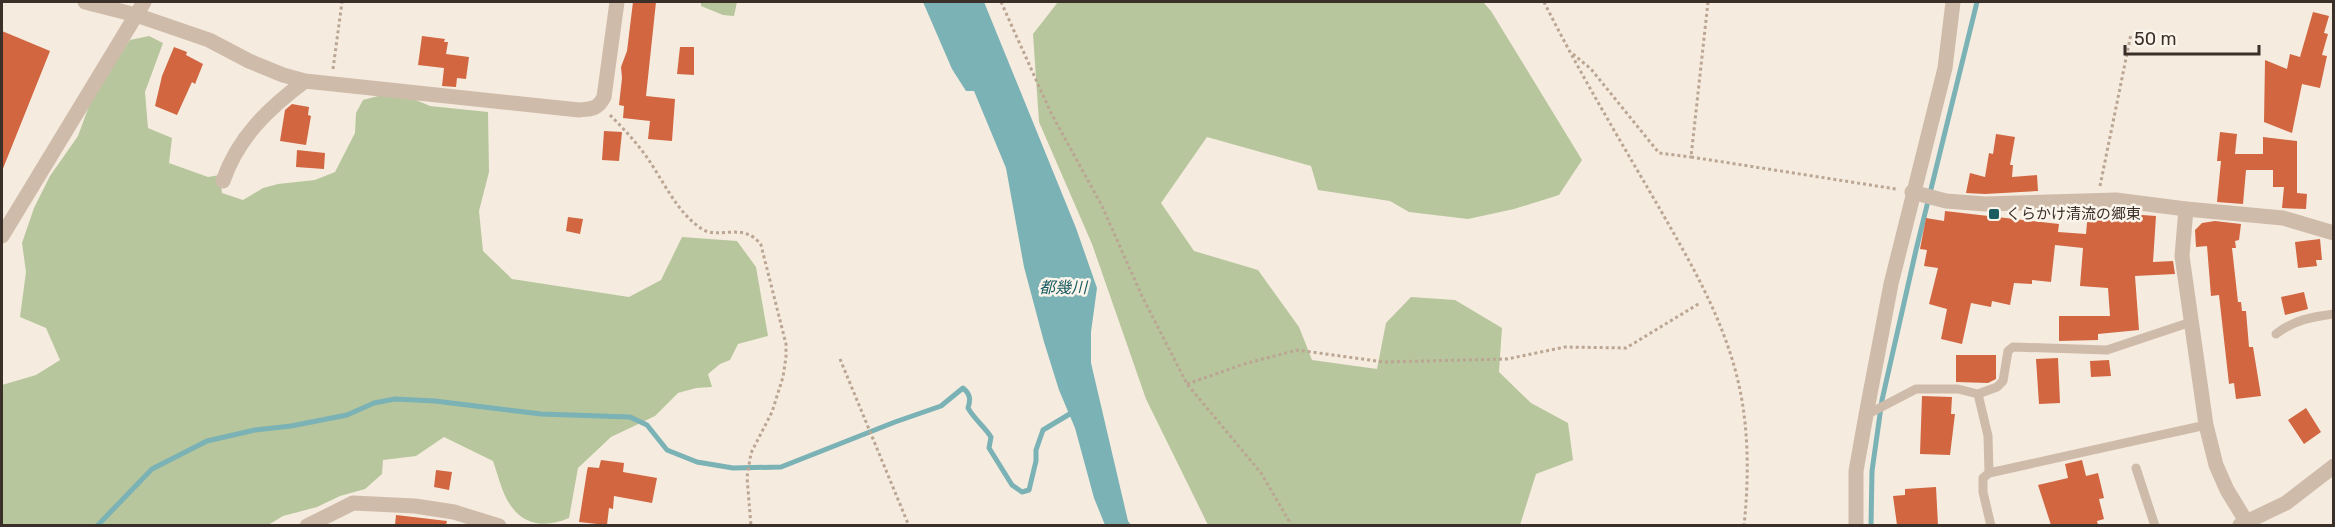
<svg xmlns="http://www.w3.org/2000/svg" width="2335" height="527" font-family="Rubik,'Noto Sans JP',sans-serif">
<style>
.green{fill:#b7c69c}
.water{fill:#7ab2b5}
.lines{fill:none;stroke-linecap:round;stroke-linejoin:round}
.stream{stroke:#7ab2b5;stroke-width:5}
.building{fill:#d16640}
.path{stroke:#bba593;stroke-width:3;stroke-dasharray:3 3;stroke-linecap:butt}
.service{stroke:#cfbba9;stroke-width:9}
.minor{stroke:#cfbba9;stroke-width:15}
.tertiary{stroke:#cfbba9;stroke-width:15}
.poi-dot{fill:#1a5c62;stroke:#fcf5ec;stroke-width:2}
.labels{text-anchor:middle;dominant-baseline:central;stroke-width:5;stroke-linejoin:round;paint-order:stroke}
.poi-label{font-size:15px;fill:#3b2f29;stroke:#fcf5ec;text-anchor:start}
.water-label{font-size:16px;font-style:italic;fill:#1a5c62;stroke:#fcf5ec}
</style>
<rect width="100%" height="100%" fill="#f5ebdf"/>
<path class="green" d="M701,2H737L734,16L723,15L701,6Z
M1058,2H1483L1491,11L1582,160L1559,195L1514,209L1468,219L1409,212L1390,201L1318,190L1311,166L1207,137L1161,203L1194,251L1258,270L1299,327L1312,360L1377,369L1386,323L1411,297L1455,300L1502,328L1499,372L1531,403L1568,423L1573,460L1536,474L1520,525H1208L1146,399L1092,244L1039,122L1033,34Z
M149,36L163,43L145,92L148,128L172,138L169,163L208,177L220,175L222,193L243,200L263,188L278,184L315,180L335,172L355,133L356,113L363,100L382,95L411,98L430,106L488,112L489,172L479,211L483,251L512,279L629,297L661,280L682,237L737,241L756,267L768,336L738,344L730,360L720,364L708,374L712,387L696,388L678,393L655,416L611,437L578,468L569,518C547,527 526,527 511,506C502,494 498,475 493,461L444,437L416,456L383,460L382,474L365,489L340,496L317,507L283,516L268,525L2,526V385L36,375L60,360L46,328L20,317L26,272L22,243L34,208L50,176L78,136L93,95L130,40Z"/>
<path class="water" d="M923,2H984L1076,228L1097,288L1091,332V363L1128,521L1131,525H1105L1094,498L1075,428L1059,390L1044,342L1024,267L1006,168L974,91H966L952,69Z"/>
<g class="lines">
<path class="stream" d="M97,526L152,469L207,441L255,430L291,426L347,415L374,403L395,399L435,401L541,414L630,417L647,425L667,450L697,462L733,468L781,467L895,422L941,406L963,388C970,394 971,399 968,408C975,420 984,426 991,437L989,448L1012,485L1022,492L1029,490L1036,461V450L1043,430L1073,412
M1871,526L1872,471L1882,400L1916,250L1977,2"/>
</g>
<path class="building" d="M633,2H656L646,96L675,99L672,141L648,139L650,121L623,118L624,106L619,105L622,78L621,67L627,51Z
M2313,12L2329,16L2324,33L2328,34L2322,55L2327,56L2320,88L2302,84L2292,133L2264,122L2265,60L2287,69L2290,54L2300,57Z
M2,31L50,51L2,171Z
M422,36L445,39L444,42H448L446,54L469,57L466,79L457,78L456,87L442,86L444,68L418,65Z
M174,47L187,52L186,55L203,64L195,84L192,82L177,115L155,106L162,76Z
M680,47H694V75L677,74Z
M292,104L309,107L308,115L311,116L306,145L280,141L285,110Z
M604,131L622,132L619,161L602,160Z
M2220,132L2237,134L2235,154H2263V137L2297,141V193L2307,194L2306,209L2282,208L2284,187H2273V170H2246L2243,204L2217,202L2221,161H2217Z
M1996,134L2015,137L2010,165H2013L2012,177L2037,175L2038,191L1985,194L1966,193L1970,173L1985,177L1989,153L1993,154Z
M297,150L325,153L324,169L296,167Z
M1945,211L2059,224L2058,232L2086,234L2088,211L2156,216L2153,262L2173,261L2175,274L2135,276L2139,330L2098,334V340L2059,341V316H2110L2108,288L2080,286L2083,248L2055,245L2051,282L2032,280V284L2014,283L2010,305L1992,301L1991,307L1971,303L1962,344L1941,339L1947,309L1929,304L1938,268L1924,266L1927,250L1920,249L1926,218L1944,221Z
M568,217L583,219L580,234L566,231Z
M2215,221L2241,224L2239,240L2235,241L2236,248H2232L2238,302H2241L2242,311H2246L2249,347H2253L2261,396L2236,399L2234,383L2229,384L2219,295L2211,296L2207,246L2196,247L2195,230L2202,223Z
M2320,239L2322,260H2316L2317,266L2298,268L2295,242Z
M2304,292L2308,309L2285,315L2281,297Z
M1956,355H1996V379L1988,383L1956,382Z
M2058,358L2060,403L2039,404L2036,359Z
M2109,360L2111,376L2091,377L2090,361Z
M1922,396L1952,397L1951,414H1955L1950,455L1920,454Z
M2306,408L2321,432L2304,444L2288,420Z
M601,460L624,463L623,472L657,478L652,503L614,496L613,509L609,508L607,525L579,522L587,471L588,467L599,468Z
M2082,460L2086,476L2098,473L2104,498L2099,499L2104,519L2097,521L2098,525H2051L2038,485L2068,478L2065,464Z
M436,470L452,472L449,490L434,487Z
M1936,487L1938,525H1897L1893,496L1905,495V489Z
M396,515L447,521L446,525H395Z"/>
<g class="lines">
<path class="path" d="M1001,2L1051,113L1102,206L1141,294L1187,384L1261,473L1292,526
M1544,2C1578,70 1618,137 1657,204C1689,260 1723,317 1738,381C1749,427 1749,478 1744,526
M1708,2L1691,157L1896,189
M1573,54L1591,69L1659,153L1691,157
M333,69L342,2
M610,115C623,128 635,141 646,156C663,180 677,213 702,229C719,240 744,221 761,245L786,344V357L783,377L772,412L751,453L747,477L751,526
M2100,186L2131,34
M840,359L909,526
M1187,384L1244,364L1297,350L1384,362L1507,359L1565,347L1626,348L1700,303"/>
<path class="service" d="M2276,334C2294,320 2311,317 2334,314
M1978,394L1988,436L1989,473L1983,478V492L1991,526
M1866,415L1916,389H1958L1978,394L1997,387L2003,381L2008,351L2013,347L2107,350L2191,322
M2136,468L2155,526
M1989,473L2206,425"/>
<path class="minor" d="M85,2L136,15L209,40L249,61L283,75L305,81L579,110C592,109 598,109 604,97L617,2
M223,181C238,137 269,108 305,81
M2186,209L2182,256L2206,425L2216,465L2227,490L2249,526
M2,236L144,2
M2240,525L2286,503L2334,466
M307,526L353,503L415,506L454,512L499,526
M1856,526V471L1866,415L1891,284L1945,68L1953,2"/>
<path class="tertiary" d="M1912,192L1946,201L1985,204L2116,200L2186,209L2283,218L2334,233"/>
</g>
<rect class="poi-dot" x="1988" y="208" width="12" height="12" rx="3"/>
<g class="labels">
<g class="poi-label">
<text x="2006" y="214">くらかけ清流の郷東</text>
</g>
<g class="water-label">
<text x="1063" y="287">都幾川</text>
</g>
</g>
<rect width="2335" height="527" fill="none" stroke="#3b2f29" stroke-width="6"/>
<path d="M2125 45v9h134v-9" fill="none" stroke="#3b2f29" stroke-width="3"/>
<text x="2134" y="45" font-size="18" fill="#3b2f29" stroke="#fcf5ec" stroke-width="4.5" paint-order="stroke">50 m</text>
</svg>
